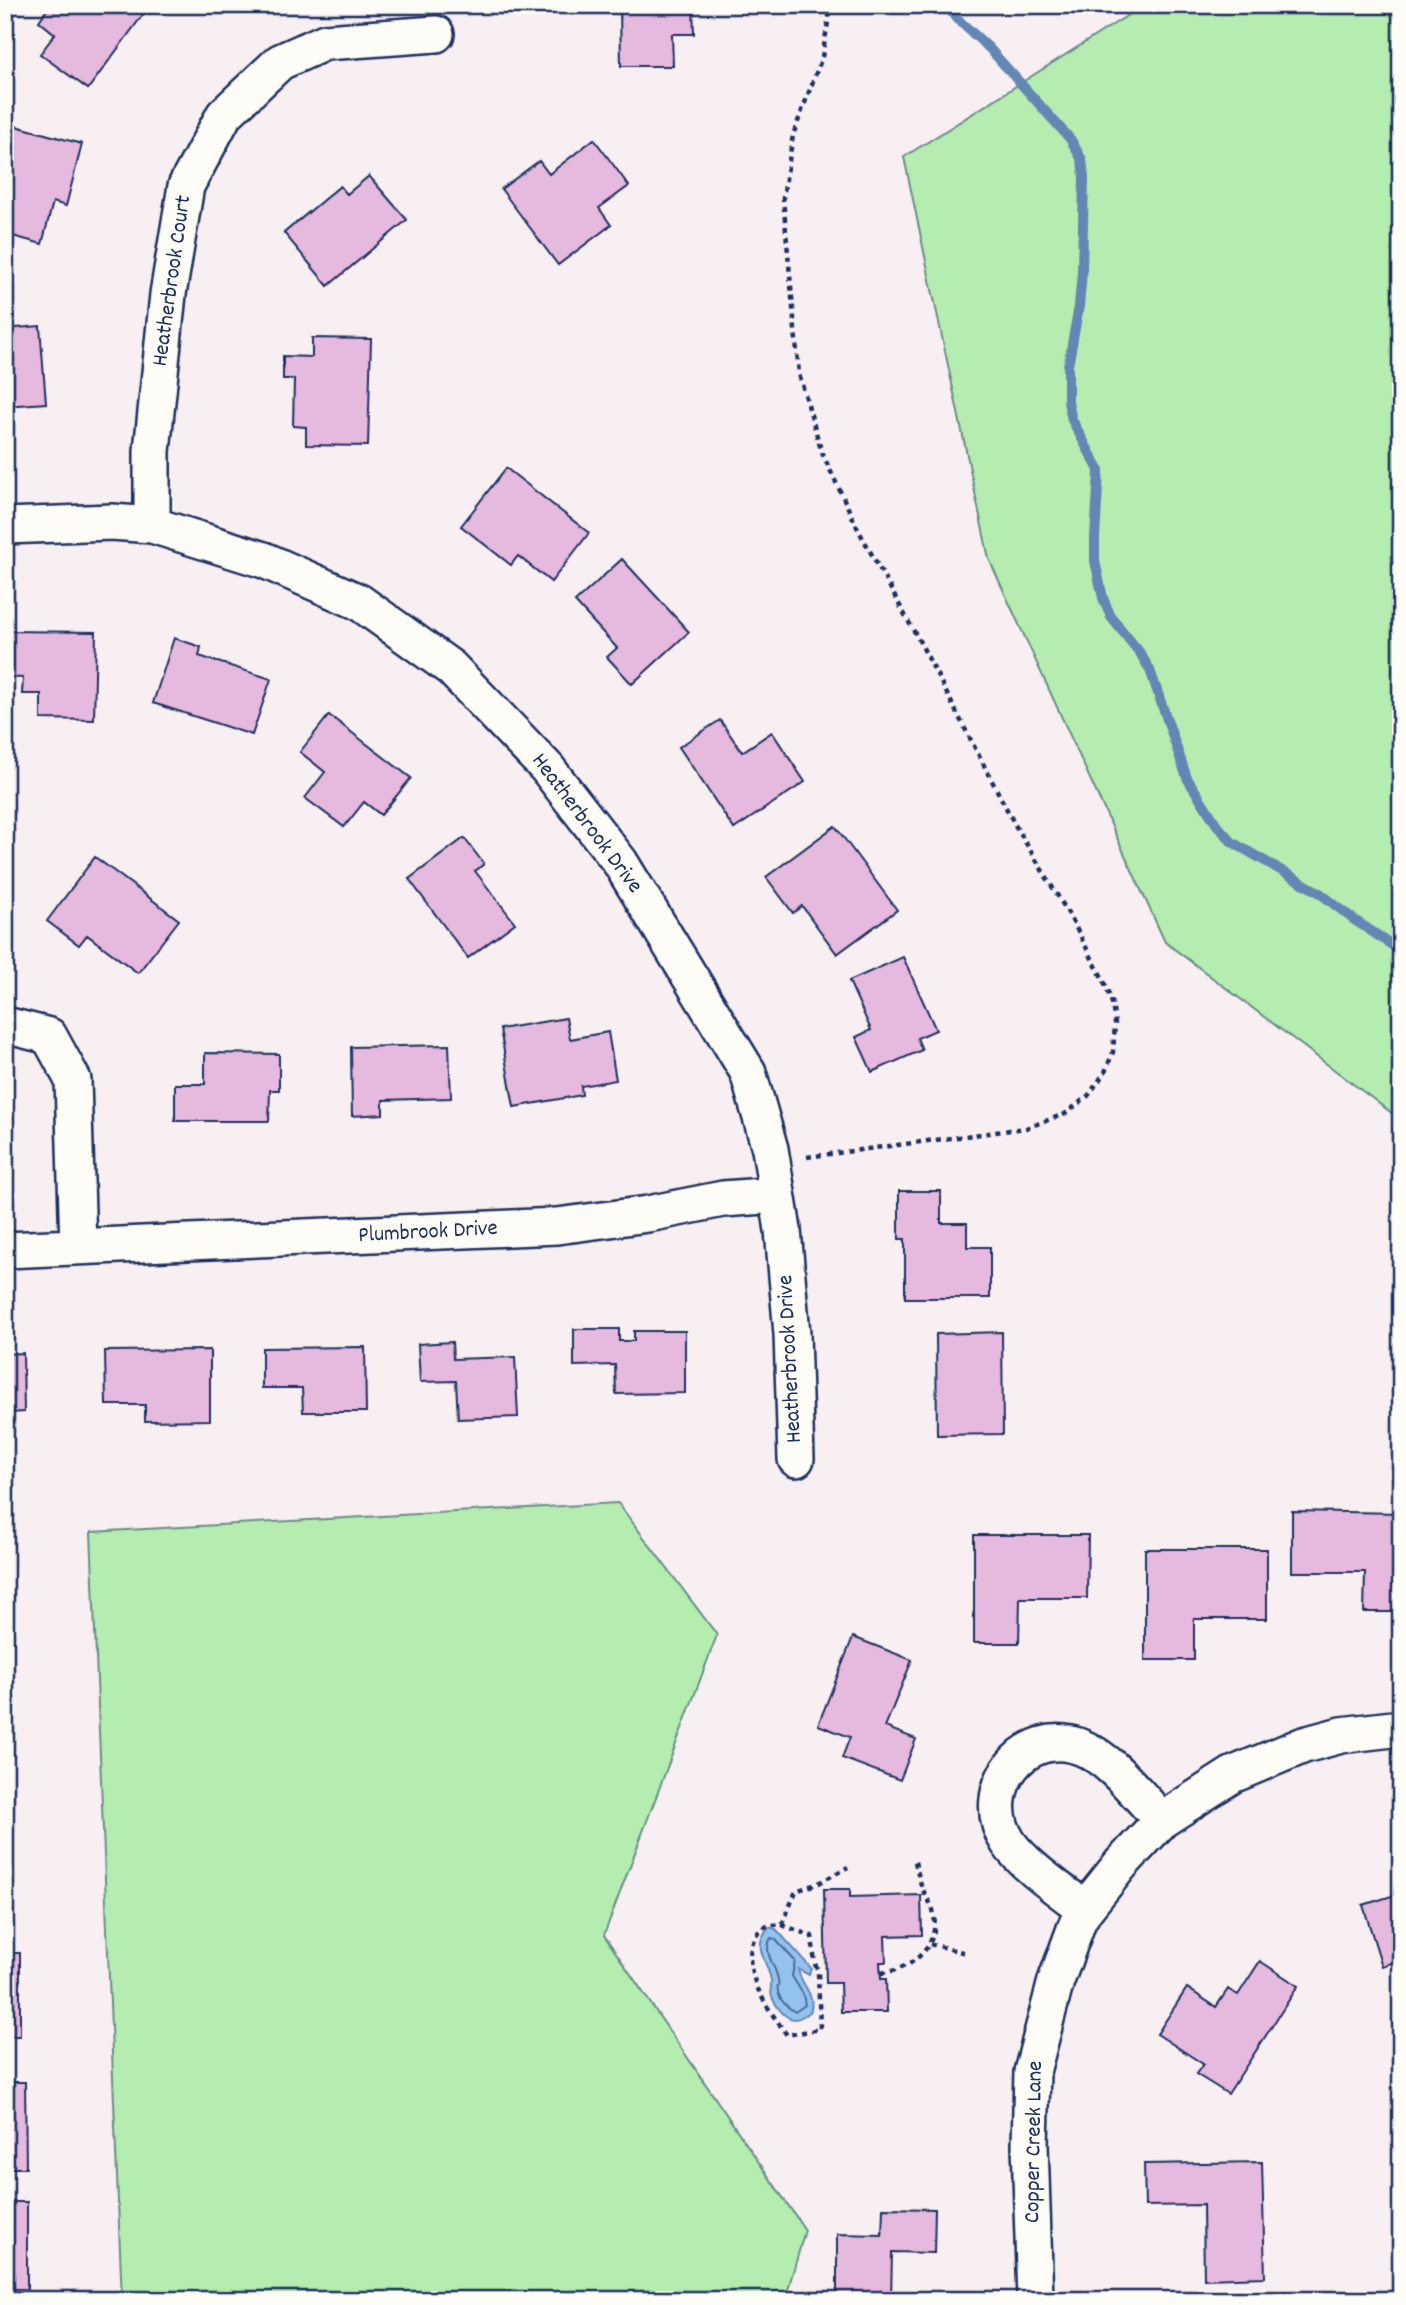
<svg xmlns="http://www.w3.org/2000/svg" width="1406" height="2305" font-family="Dekko,sans-serif">
<style>
.green{fill:#b5edb0;stroke:#688e87;stroke-width:2}
.water{fill:#93c2ee;stroke:#6387b4;stroke-width:2}
.lines{fill:none;stroke-linecap:round;stroke-linejoin:round}
.shore{stroke:#4b6a98;stroke-width:2}
.stream{stroke:#6387b4;stroke-width:10}
.building{fill:#e6b9de;stroke:#1b2f5e;stroke-width:2}
.minor-casing{stroke:#1b2f5e;stroke-width:40}
.path{stroke:#1b2f5e;stroke-width:4.5;stroke-dasharray:5 5;stroke-linecap:butt}
.minor{stroke:#fdfcf7;stroke-width:35}
.labels{text-anchor:middle;dominant-baseline:central;stroke-width:7;stroke-linejoin:round;paint-order:stroke}
.street-label{font-size:23px;fill:#1b2f5e;stroke:#fdfcf7}
</style>
<rect width="100%" height="100%" fill="#f8eff2"/>
<filter id="ink" filterUnits="userSpaceOnUse"><feTurbulence type="fractalNoise" baseFrequency=".0143" numOctaves="2"/><feDisplacementMap in="SourceGraphic" scale="14" xChannelSelector="R" yChannelSelector="G"/><feConvolveMatrix kernelMatrix="1 2 1 2 8 2 1 2 1" color-interpolation-filters="sRGB"/></filter>
<g filter="url(#ink)">
<path class="green" d="M1144,5H1401V1120L1165,942L989,559L904,157Z
M618,1503L717,1635L604,1935L805,2230L785,2300H122L91,1532Z"/>
<path class="water" d="M769,1927L776,1929L811,1968L809,1975L798,1969C800,1985 817,1994 810,2012C806,2014 800,2019 795,2019C784,2020 771,2000 771,1991C770,1988 772,1982 771,1980C767,1960 751,1947 769,1927Z"/>
<g class="lines">
<path class="shore" d="M771,1938L775,1939L795,1961L792,1976L803,1994L805,2005L795,2012C788,2008 779,2000 778,1991C776,1981 780,1989 778,1980C776,1964 762,1954 771,1938Z"/>
<path class="stream" d="M947,5L955,17L989,48L1071,140L1082,160L1084,177L1082,272L1079,306L1068,366V402L1072,420L1099,470L1095,538V561L1103,598L1111,617L1140,653L1150,670L1187,778L1217,825L1232,842L1320,893L1353,919L1401,951"/>
</g>
<path class="building" d="M50,5H150L88,89L40,54L55,34L39,21Z
M620,5H693L694,34H672L673,66H621Z
M12,125L82,144L66,206L53,202L42,244L5,234V150Z
M594,139L629,186L599,208L611,225L558,265L501,189L539,161L549,174Z
M369,176L407,220L328,286L284,233L340,186L347,194Z
M40,326L46,403L5,406V329Z
M312,338L371,339L368,446L306,445V427L293,426L294,379H283V356L312,357Z
M506,468L589,533L551,582L518,556L511,565L461,526Z
M622,559L689,632L632,684L607,657L617,648L575,602Z
M5,631L96,632L94,720L41,719V694H22L23,678L5,677Z
M174,638L201,647L199,656L271,679L252,735L153,703Z
M329,715L411,778L381,815L364,802L344,827L305,798L325,772L300,752Z
M720,720L742,752L772,732L805,782L734,829L679,747Z
M835,826L897,910L837,954L802,906L793,913L766,877Z
M464,838L484,864L475,871L515,923L468,958L409,879Z
M95,857L179,920L138,973L87,935L79,945L47,921Z
M903,957L936,1030L917,1038L922,1050L872,1072L856,1037L871,1030L849,981Z
M566,1018L570,1039L608,1032L616,1080L581,1086L582,1095L514,1107L500,1029Z
M449,1045L451,1098L383,1100V1114L352,1116L351,1047Z
M205,1053L279,1054V1090H270L269,1121H175V1084H205Z
M899,1191H941V1223H967V1247H990V1298H905V1239H899Z
M574,1329H619V1341H634V1331H685V1393L616,1394L615,1365L574,1366Z
M1002,1332L1003,1434L937,1435L936,1334Z
M452,1342L453,1359L515,1357L518,1417L458,1419L456,1381L420,1382L418,1344Z
M365,1347L366,1412H303L302,1388H262V1348Z
M210,1350V1420L145,1421V1405H106L105,1351Z
M23,1353L24,1412L9,1413L10,1432H5V1354Z
M1292,1511L1401,1513V1612H1364L1365,1572H1292Z
M974,1535H1088L1087,1598H1020L1019,1643H974Z
M1145,1549H1267V1619H1194V1660H1145Z
M853,1637L912,1660L885,1727L916,1739L900,1780L842,1758L850,1737L818,1725Z
M5,1719L7,1780H5Z
M824,1889H850V1897L921,1895L922,1935L885,1936L886,1962H880L881,1979H886L887,2012H841L840,1983H826Z
M1401,1893V1960L1382,1966L1363,1905Z
M5,1953H20V2036H5Z
M1260,1961L1298,1986L1228,2094L1196,2074L1203,2064L1157,2034L1187,1988L1216,2007L1228,1989L1238,1995Z
M5,2082H25L26,2168H5Z
M1262,2162L1265,2277L1204,2279L1203,2205L1145,2206L1144,2164Z
M5,2202H27V2289H5Z
M883,2208L935,2209L934,2253L892,2252L891,2300H837V2234L882,2235Z"/>
<g class="lines">
<defs>
<path id="minor" d="M152,525V451L168,294L186,186L224,115L280,62L325,42L436,34
M5,526L112,522L152,525L264,560L359,602L451,668L547,768L620,862L748,1072L770,1149L783,1230L792,1334L796,1459
M5,1025L49,1036L73,1080L78,1246
M5,1250L557,1226L648,1214L723,1199L777,1195
M1085,1909C1063,1892 1022,1864 1008,1842C975,1791 1025,1723 1083,1748C1112,1760 1140,1798 1162,1820
M1035,2300L1030,2144L1032,2072L1056,1981L1078,1921L1085,1909L1121,1864L1162,1820L1232,1775L1304,1745L1341,1735L1401,1728"/>
</defs>
<use href="#minor" class="minor-casing"/>
<path class="path" d="M807,1157L1026,1128L1065,1114L1088,1096L1105,1072L1113,1052L1115,1024L1112,1003L1104,981L1068,913L1015,825L922,646L859,531L822,453L799,374L783,198L793,135L822,57L831,5
M782,1925L812,1936L815,1964L818,1971L820,2029L787,2035C768,2009 736,1966 757,1934C763,1925 772,1924 782,1925L796,1891L819,1883L848,1867
M930,1944L966,1953
M881,1973C912,1970 942,1945 933,1910C931,1903 926,1897 923,1890C919,1880 917,1869 914,1858"/>
<use href="#minor" class="minor"/>
</g>
</g>
<g class="labels">
<g class="street-label">
<text transform="translate(173 281) rotate(-82)">Heatherbrook Court</text>
<text transform="translate(586 824) rotate(53)">Heatherbrook Drive</text>
<text transform="translate(428 1233) rotate(-3)">Plumbrook Drive</text>
<text transform="translate(791 1359) rotate(-93)">Heatherbrook Drive</text>
<text transform="translate(1035 2142) rotate(-89)">Copper Creek Lane</text>
</g>
</g>
<rect width="1406" height="2305" fill="none" stroke="#fdfcf7" stroke-width="28"/>
<rect x="14" y="14" width="1378" height="2277" fill="none" stroke="#1b2f5e" stroke-width="2.5" filter="url(#ink)"/>
</svg>
